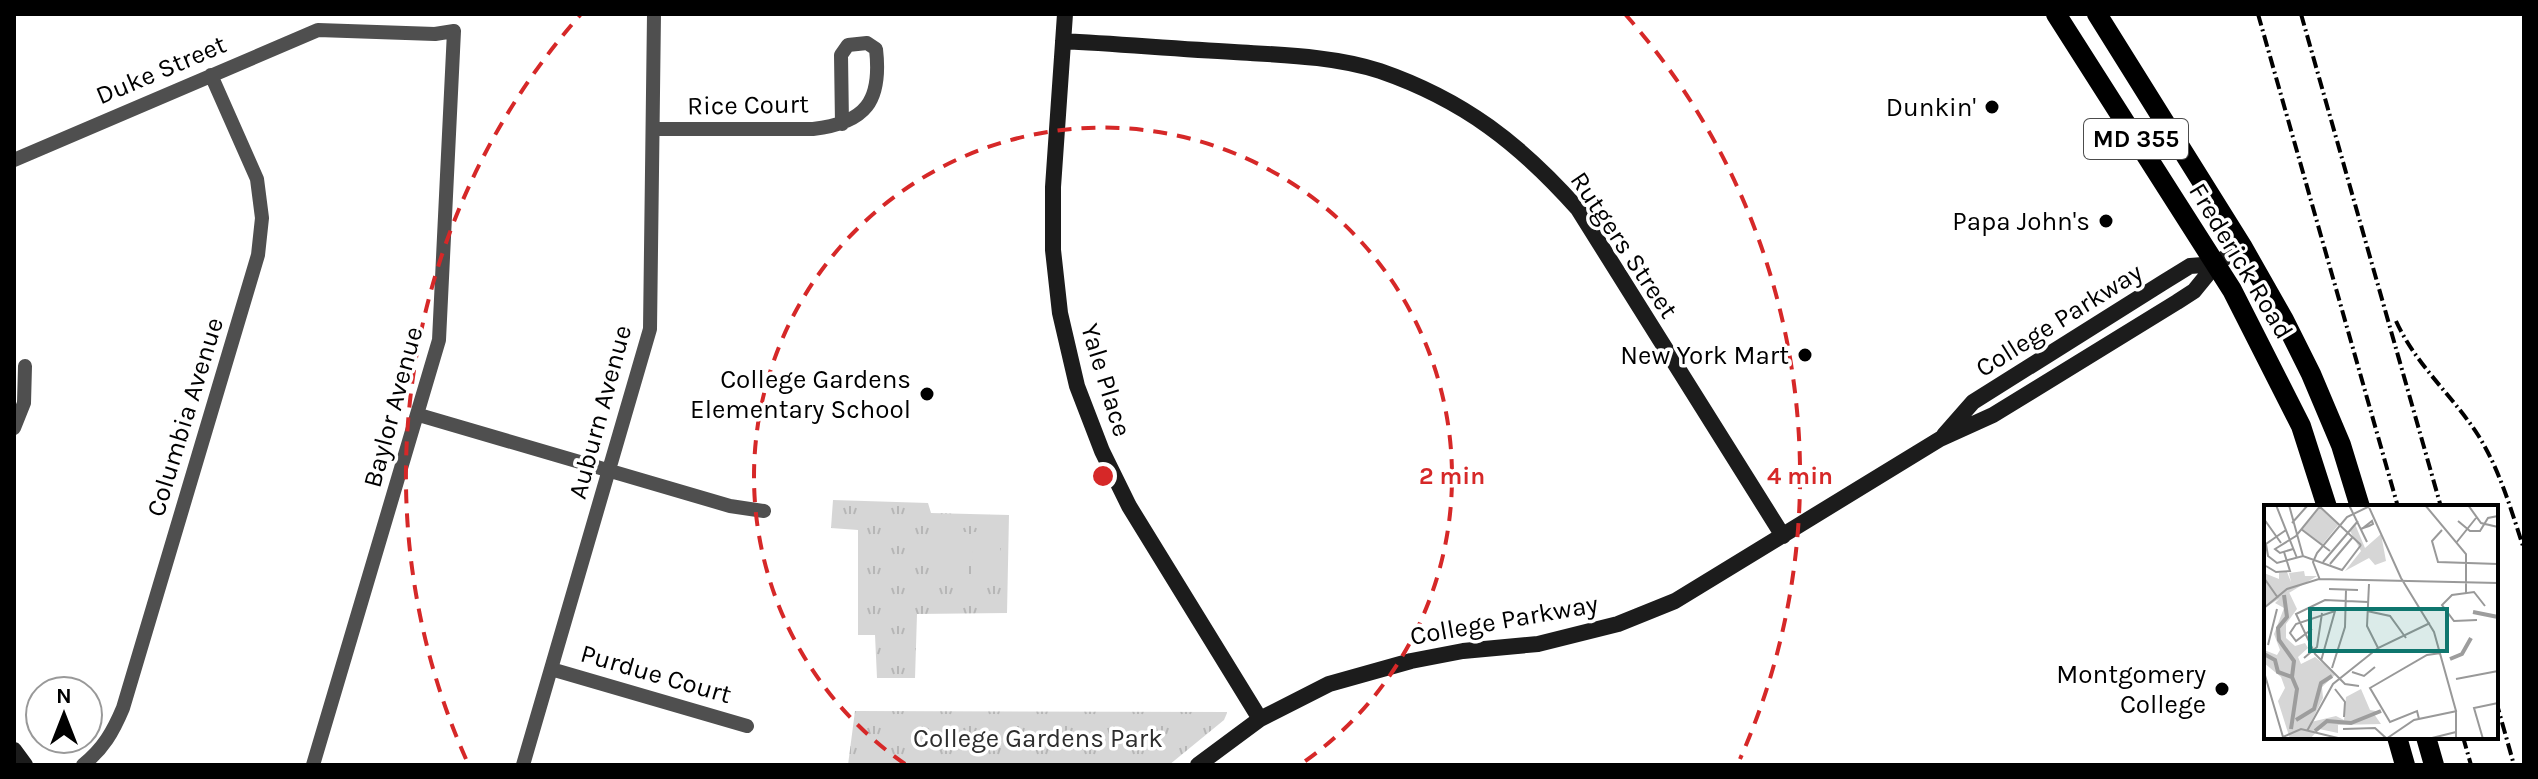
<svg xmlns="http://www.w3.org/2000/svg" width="2538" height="779" font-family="Karla,sans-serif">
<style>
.grass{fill:url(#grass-tufts)}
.garden{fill:#d6d6d6}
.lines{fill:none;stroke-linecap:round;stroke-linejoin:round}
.street{stroke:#4f4f4f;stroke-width:14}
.secondary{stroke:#1c1c1c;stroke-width:16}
.primary{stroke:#000;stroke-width:20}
.rail{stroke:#000;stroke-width:4;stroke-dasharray:12 4 2 4;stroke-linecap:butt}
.ring{fill:none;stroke:#d62828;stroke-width:4;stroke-dasharray:14 10}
.poi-dot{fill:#000;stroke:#fff;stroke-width:3}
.labels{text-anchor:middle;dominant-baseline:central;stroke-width:7;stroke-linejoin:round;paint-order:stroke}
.shield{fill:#fff;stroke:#4c4c4c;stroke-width:2}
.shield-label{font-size:24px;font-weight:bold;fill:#000}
.street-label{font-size:26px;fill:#000;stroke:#fff}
.poi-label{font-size:26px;fill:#000;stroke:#fff;text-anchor:end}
.park-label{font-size:26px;fill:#2d2d2d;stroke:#fff}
.inset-river{fill:none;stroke:#9d9d9d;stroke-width:4}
.inset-road{fill:none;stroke:#999;stroke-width:2}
.view{fill:#0f766e;fill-opacity:0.15;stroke:#0f766e;stroke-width:4}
.inset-edge{fill:none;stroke:#000;stroke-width:4}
.centre{fill:#d62828;stroke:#fff;stroke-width:4}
.ring-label{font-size:24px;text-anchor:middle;font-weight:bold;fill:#d62828;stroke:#fff;stroke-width:7;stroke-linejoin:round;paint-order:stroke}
</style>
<defs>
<pattern id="grass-tufts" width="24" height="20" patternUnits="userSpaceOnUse" patternTransform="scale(2)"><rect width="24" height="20" fill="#d6d6d6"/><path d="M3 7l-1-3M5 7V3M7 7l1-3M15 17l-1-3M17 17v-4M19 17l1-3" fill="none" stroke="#b6b6b6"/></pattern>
</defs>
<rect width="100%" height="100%" fill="#fff"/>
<path class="grass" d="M833,500L928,503L931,513L1009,515L1007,613L917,614L915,678H877L875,635H858V530L831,528Z
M855,711L1227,712V713L1224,720L1169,765H848Z"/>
<path class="garden" d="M939,532H967V581H939Z
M972,532H1000V580H973Z"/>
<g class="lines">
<path class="street" d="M654,129H813C866,123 882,101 876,49L867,43L848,45L841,55L842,124
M14,160L318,30L435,34L454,31L439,340L313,765
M419,415L730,506L764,511
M14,428L24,403L25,366
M551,669L747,726
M83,765C103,749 113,732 123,708L258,255L262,218L257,179L211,75
M523,765L650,329L654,14"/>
<path class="secondary" d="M1065,14L1053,187V250L1060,313L1077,386L1102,451L1129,506L1260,719
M1063,41C1120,44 1177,49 1234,52C1282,55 1334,56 1380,71C1464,100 1520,144 1578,209L1783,536
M1944,435L1973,402L2164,282L2190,266L2216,264
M14,750L25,765
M1198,765L1260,719L1329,684L1411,661L1463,651L1538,644L1618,624L1675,601L1940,439L1993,415L2177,302L2194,291L2216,264L2242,246"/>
<path class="primary" d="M2056,14L2232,290L2301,426L2327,507
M2097,14L2242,246L2284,320L2311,374L2341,445L2360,507
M2397,737L2405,765
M2426,737L2434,765"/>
<path class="rail" d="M2258,14L2398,507
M2301,14L2441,507
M2396,321C2416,365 2452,395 2478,435C2500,470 2511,510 2524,549
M2496,701L2514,765
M2463,737L2471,765"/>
</g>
<g class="ring">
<path d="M905 764A349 349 0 1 1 1301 764"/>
<path d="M466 759A697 697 0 0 1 581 14M1625 14A697 697 0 0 1 1740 759"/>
</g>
<g class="poi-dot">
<circle cx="1992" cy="107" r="8"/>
<circle cx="2106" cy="221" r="8"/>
<circle cx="1805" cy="355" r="8"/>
<circle cx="927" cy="394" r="8"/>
<circle cx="2222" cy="689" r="8"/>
</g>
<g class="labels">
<rect class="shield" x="2084" y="119" width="104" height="40" rx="6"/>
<g class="shield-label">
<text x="2136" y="139">MD 355</text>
</g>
<g class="street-label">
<text transform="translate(161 70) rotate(-23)">Duke Street</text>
<text transform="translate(748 105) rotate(-1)">Rice Court</text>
<text transform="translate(1624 245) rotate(56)">Rutgers Street</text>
<text transform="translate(2241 261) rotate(59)">Frederick Road</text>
<text transform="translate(2059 320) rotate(-32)">College Parkway</text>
<text transform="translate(1106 380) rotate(73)">Yale Place</text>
<text transform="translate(393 407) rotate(-75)">Baylor Avenue</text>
<text transform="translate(600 412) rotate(-75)">Auburn Avenue</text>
<text transform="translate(185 417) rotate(-73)">Columbia Avenue</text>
<text transform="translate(1504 620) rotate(-10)">College Parkway</text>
<text transform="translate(656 674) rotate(16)">Purdue Court</text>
</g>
<g class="poi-label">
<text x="1976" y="107">Dunkin'</text>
<text x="2090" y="221">Papa John's</text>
<text x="1789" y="355">New York Mart</text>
<text x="911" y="379">College Gardens<tspan x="911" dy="30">Elementary School</tspan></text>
<text x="2206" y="674">Montgomery<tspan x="2206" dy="30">College</tspan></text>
</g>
<g class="park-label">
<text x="1038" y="738">College Gardens Park</text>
</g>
</g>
<g transform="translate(2264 505)">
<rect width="234" height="234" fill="#fff"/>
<path d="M56,3L75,19L58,40L38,24Z" fill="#d6d6d6"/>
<path d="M91,19L101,43L117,29L122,56L111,60L105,53L81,66L97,46L86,26ZM40,66L41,71H53L0,103V68L15,74V68L23,67L27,77L25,68ZM24,85L33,104L22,119V133L31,141L41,138L44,143L34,152L37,159L51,152L72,169L58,182L59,193L47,217L72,211L80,215L82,192L97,184L106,205L118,207L110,209L117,219L74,220V228L55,224L46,234H26L14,196L21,183L17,172L0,158V145L13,150L16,145L10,129L20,103L11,98Z" fill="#d6d6d6"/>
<path class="inset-river" d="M20,90L23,112L14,123L15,135L30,156L28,172M209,107L234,112M0,149L11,155L14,167L28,172L33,184L27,224M186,154L198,149L207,133M32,215L50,204L57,178L68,171M51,226L63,216L87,218L117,206"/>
<path class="inset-road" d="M12,0L33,53M25,0L39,51M54,0L97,40M85,0L103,37M104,0L137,73L170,127L192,206V234M161,0L202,49V88M204,0L217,18L234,22M0,14L17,38M194,16L206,26H216L224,13L234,11M28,18L44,0M37,24L66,46M97,24L99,23L105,21L109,19L108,16L99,23M22,25L2,39L4,51L13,58L39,51L78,65L97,40M178,25L168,36L174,57L234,59M192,38L212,13M29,44L16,48L11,44L32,31L57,0M59,57L94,16M66,59L88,33M2,61L12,67L26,66L20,47M0,73L14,93M56,75L49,57L53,48L83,12L108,0M105,79L103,121L114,143M65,84L94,85M0,103L23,84L55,74L234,78M103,106L126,111L142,133M213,115L190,116L178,100L188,90L210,87L221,101M48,124L32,136L26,128L32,119L71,106L57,156M4,140L13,104M40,153L53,142L58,108M68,163L81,122L82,85M0,167L19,232M88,167L100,171L111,162M192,174L234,166M95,181L81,179L51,149L32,109L61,95L104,97M71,184L81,197L80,212M155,214L153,206L126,217L106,183L163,150L177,148M79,224L111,223L122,233M43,226L69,179L114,143L166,118M19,232L37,224L78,234M122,234L150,215L193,206M164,234L192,227M219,234L210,203L234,198"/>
<path class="view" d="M46,104H183V146H46Z"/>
<rect width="234" height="234" class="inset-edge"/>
</g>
<circle cx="1103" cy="476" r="12" class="centre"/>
<g class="ring-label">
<text x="1452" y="484">2 min</text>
<text x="1800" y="484">4 min</text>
</g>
<rect width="2538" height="779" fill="none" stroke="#000000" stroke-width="32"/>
<g transform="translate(64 715)"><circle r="38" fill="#ffffff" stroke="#999999" stroke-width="2"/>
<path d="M0-6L14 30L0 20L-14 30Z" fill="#000000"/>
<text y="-12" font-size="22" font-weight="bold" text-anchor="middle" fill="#000000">N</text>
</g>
</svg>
